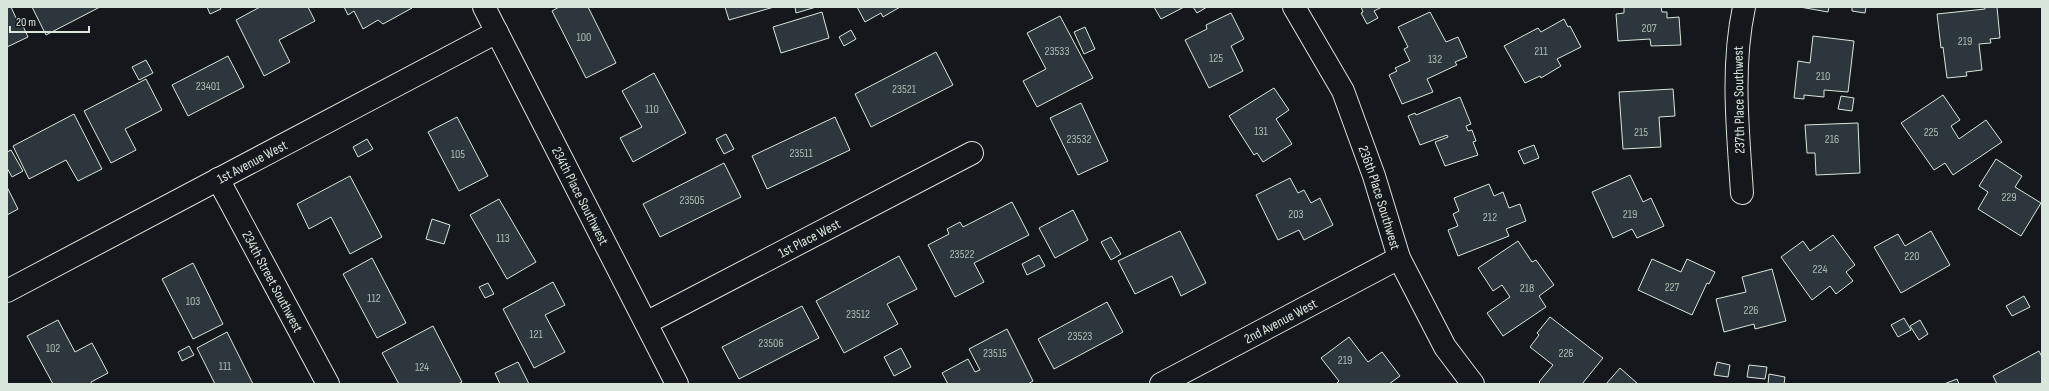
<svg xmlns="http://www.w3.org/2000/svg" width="2049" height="391" font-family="'Sofia Sans Condensed',sans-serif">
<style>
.building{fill:#2c363c;stroke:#d8e6dc}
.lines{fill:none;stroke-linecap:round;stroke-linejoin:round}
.street-casing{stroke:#d8e6dc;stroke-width:24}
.street{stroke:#14181c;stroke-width:22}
.labels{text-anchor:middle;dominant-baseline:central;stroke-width:3;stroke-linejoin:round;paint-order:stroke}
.number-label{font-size:12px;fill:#adbab4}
.street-label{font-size:14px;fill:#d8e6dc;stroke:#14181c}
</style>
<rect width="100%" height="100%" fill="#14181c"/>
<path class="building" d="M7,7H11L16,18L19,17L28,37L7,47Z
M32,7H100L46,35Z
M207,7H220L221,9L210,14Z
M260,7H308L315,21L279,40L290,62L264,76L236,20Z
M344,7H411L412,8L383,24L378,20L363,29L354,11L348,15Z
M559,7H588L616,63L586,78L552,11Z
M725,7H774L729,20Z
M795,7H816L796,13Z
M857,7H900L883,17L881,13L865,22Z
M1154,7H1184L1161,19Z
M1193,7H1207L1197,13Z
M1361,7H1382L1374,11L1378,18L1367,24L1361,13L1363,12Z
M1624,7H1661L1662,12H1667V18L1679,17L1681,45L1651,46L1650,39L1618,41L1616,14L1624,13Z
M1800,7H1829L1828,12Z
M1852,7H1866L1865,13L1852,11Z
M1985,7H1997L2000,38L1990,39L1991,43L1979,44L1982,70L1966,72L1967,76L1947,78L1943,47L1941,48L1937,14L1985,9Z
M822,12L829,38L781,53L773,27Z
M1430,12L1446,42L1458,37L1467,57L1455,62L1457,65L1427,79L1433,92L1402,104L1389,75L1397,71L1395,68L1410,61L1404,49L1408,47L1398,27Z
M1231,13L1244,39L1231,46L1243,71L1209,88L1185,40L1207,29L1206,25Z
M1060,16L1093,78L1037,107L1023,81L1046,69L1027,33Z
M1564,19L1568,27L1570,26L1581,47L1557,59L1561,66L1541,78L1540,76L1525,83L1504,46L1538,28L1541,32Z
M1085,27L1095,49L1084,54L1074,32Z
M851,30L856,39L844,46L839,37Z
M1813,36L1854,41L1848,92L1824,90V97L1804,95V99L1794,98L1798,61L1810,63Z
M936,52L953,85L871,127L855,94Z
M228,56L244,87L188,116L172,85Z
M146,60L153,73L139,80L132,67Z
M654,73L686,133L633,162L620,138L642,127L622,91Z
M146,79L162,110L125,129L136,150L111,163L84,111Z
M1274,88L1289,110L1276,119L1292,144L1263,162L1257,153L1254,155L1229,116Z
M1673,89L1675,116L1659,117L1661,147L1623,149L1619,92Z
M1943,95L1960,120L1951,126L1959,139L1986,120L2002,142L1953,175L1945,163L1934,170L1901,123Z
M1841,96L1854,98L1852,111L1838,109Z
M1460,97L1471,124L1466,126L1468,131L1472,130L1476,141L1473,142L1478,155L1445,166L1435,142L1448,137L1447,135L1420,145L1408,116L1415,113L1416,115Z
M1081,103L1108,161L1078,175L1050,118Z
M74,114L102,169L78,181L66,160L29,179L13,146Z
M457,117L488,176L459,191L428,132Z
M835,117L850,150L767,189L752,156Z
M1858,123L1860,173L1816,175L1815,153H1807L1805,125Z
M726,134L734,149L724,154L716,139Z
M367,139L373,149L358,157L353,147Z
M1534,145L1539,158L1524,164L1518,151Z
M11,150L23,171L12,177L7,168V152Z
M1996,159L2022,176L2015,187L2041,203L2021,236L1978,209L1988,192L1979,186Z
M724,163L741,197L660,237L643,204Z
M1630,175L1643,202L1651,198L1664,226L1637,238L1632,229L1613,238L1592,192Z
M350,176L382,237L350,254L331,217L309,229L297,204Z
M1290,178L1298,193L1304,190L1311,203L1320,198L1333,225L1304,240L1299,230L1278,240L1256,195Z
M1489,184L1494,196L1503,192L1509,208L1520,204L1526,221L1506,229L1509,236L1458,256L1448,230L1458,226L1453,214L1459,211L1454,198Z
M7,187L18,209L7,215Z
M499,199L536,262L507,279L470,215Z
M1012,202L1029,235L974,263L984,282L955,297L928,245L949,234L947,229L960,222L963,227Z
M1073,210L1088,240L1055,258L1039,228Z
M432,219L450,225L444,244L426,239Z
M1180,231L1206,283L1181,296L1172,276L1135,294L1118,261Z
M1931,231L1950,265L1901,293L1874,247L1898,234L1905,246Z
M1833,235L1855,265L1846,272L1853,281L1836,294L1830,286L1812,300L1781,257L1803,241L1810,251Z
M1111,237L1121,254L1111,260L1101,242Z
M1518,241L1532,262L1536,260L1554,285L1539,296L1546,307L1503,336L1487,313L1510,297L1502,285L1493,291L1478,268Z
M1039,255L1045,266L1027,275L1022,264Z
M899,256L917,289L887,304L898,324L844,353L816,301Z
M372,258L406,323L377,338L343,274Z
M1652,259L1681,272L1687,259L1715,272L1709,284L1707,283L1692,315L1638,290Z
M193,263L223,324L193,339L162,279Z
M1772,269L1786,321L1755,329L1754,324L1724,332L1716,299L1746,292L1742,277Z
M553,282L565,305L545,315L565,352L534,368L503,309Z
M488,283L494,294L485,298L479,287Z
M2024,296L2030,307L2012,316L2006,306Z
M1107,302L1123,332L1054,369L1038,339Z
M802,306L819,338L739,379L722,347Z
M1550,317L1603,358L1582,384H1541L1539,382L1553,365L1530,347L1539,335L1537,333Z
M1904,318L1911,330L1898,337L1891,325Z
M58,320L75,352L92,343L108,373L91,382L92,384H53L27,336Z
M1920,320L1928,334L1919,340L1910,326Z
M433,326L462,382L458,384H399L382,353Z
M1007,329L1033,381L1028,384H948L942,373L968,359L975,372L980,370L969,349Z
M227,332L253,384H215L197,348Z
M1349,337L1368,362L1382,352L1400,376L1389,384H1336L1339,381L1321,358Z
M189,346L194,355L182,361L178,352Z
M901,348L911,367L894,376L884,357Z
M2039,351L2042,357V384H1997L1993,376Z
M518,362L529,384H500L495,373Z
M1717,362L1730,365L1728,377L1714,375Z
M1749,365L1767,367L1765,379L1747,377Z
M1620,368L1638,384H1606Z
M1769,374L1785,377L1784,384H1768Z
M1957,379L1959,384H1944Z"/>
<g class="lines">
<defs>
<g id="street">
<path id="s1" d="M484,7L677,384"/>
<path id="s2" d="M1294,7L1343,91L1374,176L1399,258L1445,347L1473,384"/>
<path id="s3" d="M218,179L328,384"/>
<path d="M1742,193C1738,131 1731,68 1744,7"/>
<path id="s4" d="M7,291L497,32"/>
<path id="s5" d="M646,323L972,153"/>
<path id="s6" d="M1161,384L1399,258"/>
</g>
</defs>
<use href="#street" class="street-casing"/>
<use href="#street" class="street"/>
</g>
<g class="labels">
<g class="number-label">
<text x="1649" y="28">207</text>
<text x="584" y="37">100</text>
<text x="1965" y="41">219</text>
<text x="1057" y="51">23533</text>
<text x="1541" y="51">211</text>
<text x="1216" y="58">125</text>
<text x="1435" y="59">132</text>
<text x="1823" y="76">210</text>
<text x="208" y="86">23401</text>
<text x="904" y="89">23521</text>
<text x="652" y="109">110</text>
<text x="1261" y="131">131</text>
<text x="1641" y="132">215</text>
<text x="1931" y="132">225</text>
<text x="1079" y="139">23532</text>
<text x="1832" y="139">216</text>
<text x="801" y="153">23511</text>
<text x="458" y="154">105</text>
<text x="2009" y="197">229</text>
<text x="692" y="200">23505</text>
<text x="1296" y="214">203</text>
<text x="1630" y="214">219</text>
<text x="1490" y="217">212</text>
<text x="503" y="238">113</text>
<text x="962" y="254">23522</text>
<text x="1912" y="256">220</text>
<text x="1820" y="269">224</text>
<text x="1672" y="287">227</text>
<text x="1527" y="288">218</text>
<text x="374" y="298">112</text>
<text x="193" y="301">103</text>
<text x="1751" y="310">226</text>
<text x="858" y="314">23512</text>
<text x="536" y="334">121</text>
<text x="1080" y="336">23523</text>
<text x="771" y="343">23506</text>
<text x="53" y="348">102</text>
<text x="995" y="353">23515</text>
<text x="1566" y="353">226</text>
<text x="1345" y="360">219</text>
<text x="225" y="366">111</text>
<text x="422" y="367">124</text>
</g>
<g class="street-label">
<text transform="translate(1739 100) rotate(-91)">237th Place Southwest</text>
<text stroke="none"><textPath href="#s4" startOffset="277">1st Avenue West</textPath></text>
<text stroke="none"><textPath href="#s1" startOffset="212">234th Place Southwest</textPath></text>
<text stroke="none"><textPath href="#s2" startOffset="210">236th Place Southwest</textPath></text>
<text stroke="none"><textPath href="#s5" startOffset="184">1st Place West</textPath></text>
<text stroke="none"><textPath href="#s3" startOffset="116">234th Street Southwest</textPath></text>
<text stroke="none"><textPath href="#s6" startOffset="135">2nd Avenue West</textPath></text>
</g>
</g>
<rect width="2049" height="391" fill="none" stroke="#d8e6dc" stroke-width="16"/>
<path d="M10 26v6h79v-6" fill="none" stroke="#d8e6dc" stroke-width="2"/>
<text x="16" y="26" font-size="12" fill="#d8e6dc" stroke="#14181c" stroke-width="3" paint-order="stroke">20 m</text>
</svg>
